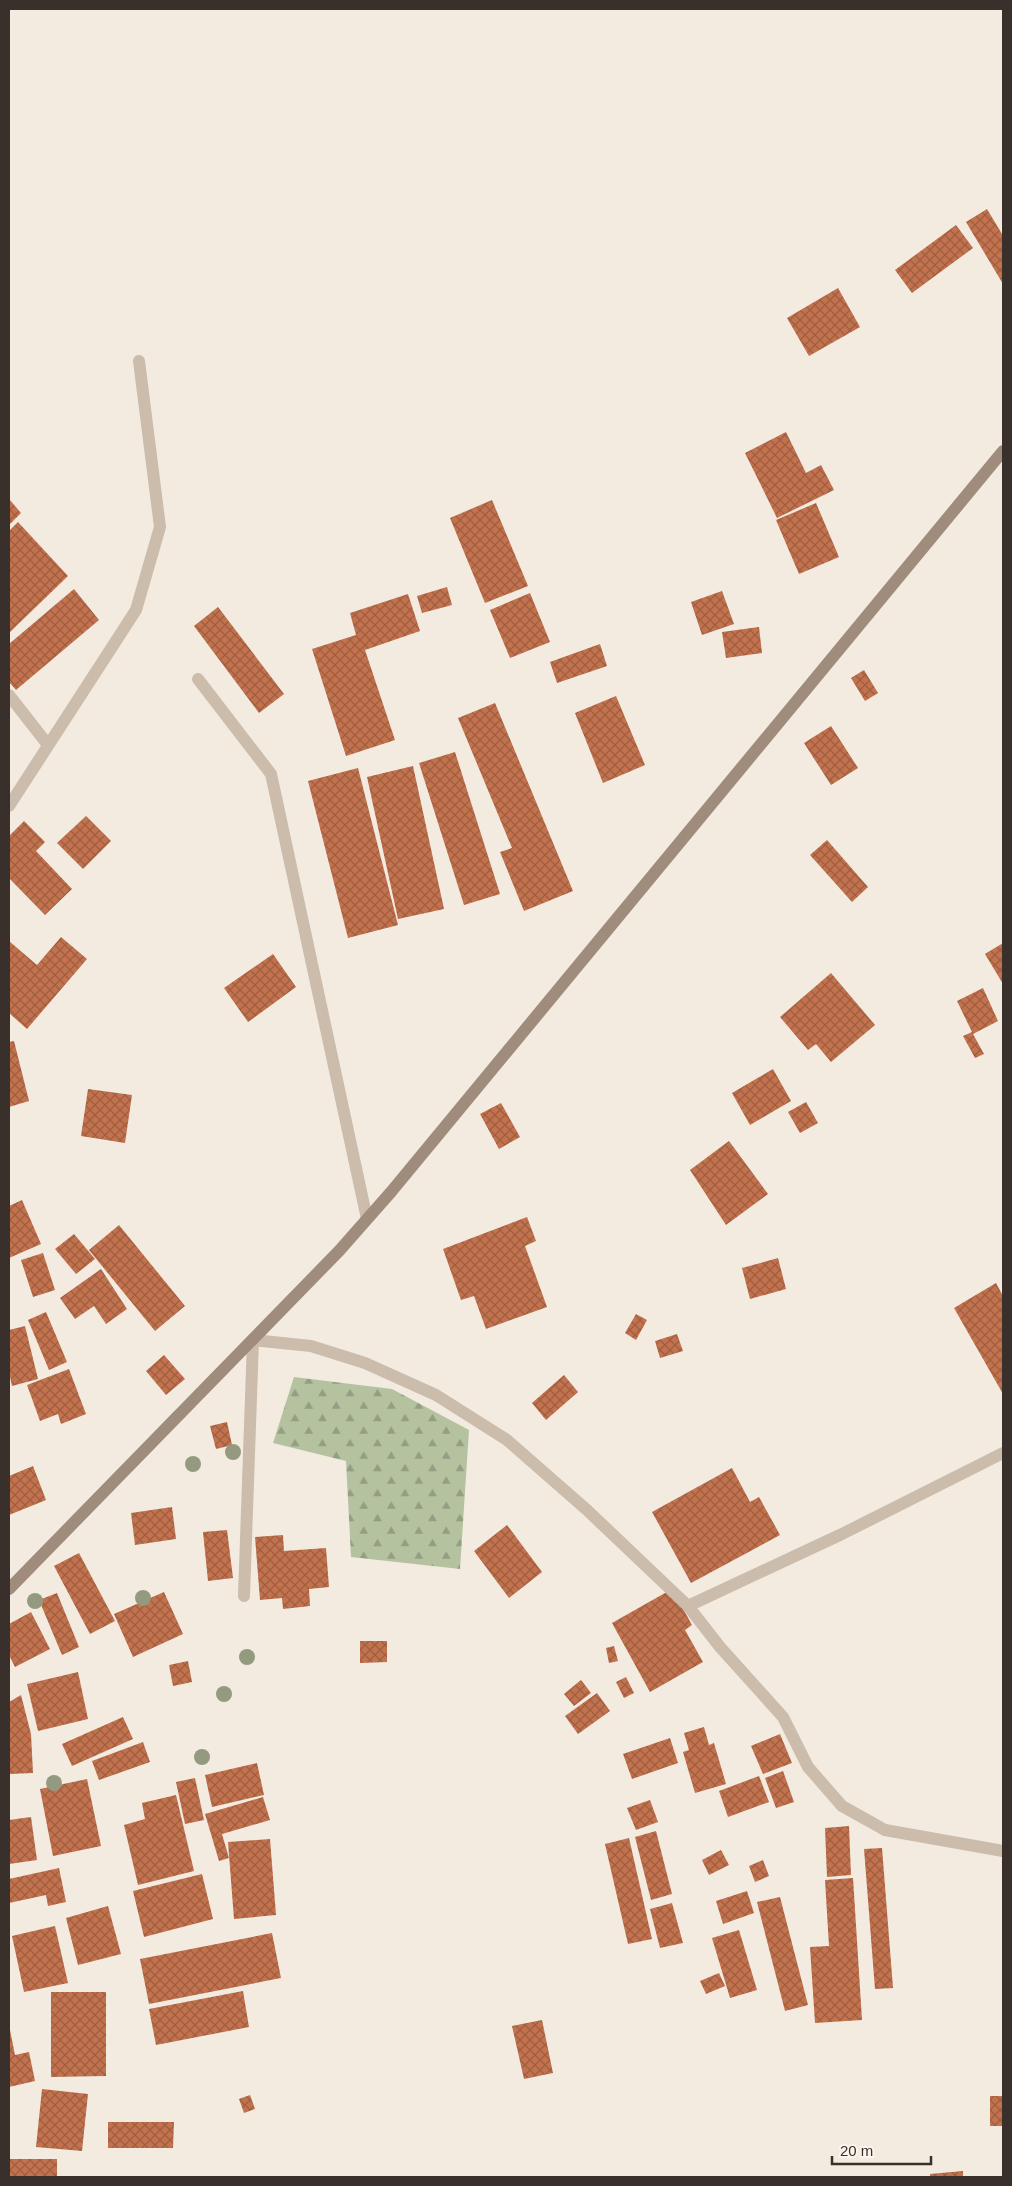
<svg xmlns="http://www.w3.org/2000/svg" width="1012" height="2186" font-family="Arial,sans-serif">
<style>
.forest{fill:url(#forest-firs)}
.building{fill:url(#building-cross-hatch)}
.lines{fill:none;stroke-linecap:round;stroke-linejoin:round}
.lane{stroke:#cbbcac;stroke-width:12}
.street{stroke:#cbbcac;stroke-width:12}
.secondary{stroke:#9f8c7d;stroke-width:12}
.tree{fill:#949a7f}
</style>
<defs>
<pattern id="forest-firs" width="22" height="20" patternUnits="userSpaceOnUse" patternTransform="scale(1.25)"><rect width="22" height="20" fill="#b4c2a0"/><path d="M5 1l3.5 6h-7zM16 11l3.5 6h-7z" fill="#939e83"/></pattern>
<pattern id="building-cross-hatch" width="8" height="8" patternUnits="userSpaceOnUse" patternTransform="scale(1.25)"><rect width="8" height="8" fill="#c3724e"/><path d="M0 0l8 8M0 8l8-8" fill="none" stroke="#9f5e41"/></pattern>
</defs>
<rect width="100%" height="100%" fill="#f3ebe0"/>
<path class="forest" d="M294,1377L392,1389L469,1430L460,1569L351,1557L346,1461L273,1443Z"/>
<path class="building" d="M987,209L1002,234L1003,233V284L966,222Z
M956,225L973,248L912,293L895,270Z
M838,288L860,327L809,356L787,318Z
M786,432L806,473L821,465L834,490L777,518L745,453Z
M9,499L21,513L9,525Z
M492,500L528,586L485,603L450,518Z
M816,503L839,557L799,574L776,520Z
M18,522L68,576L9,633V531Z
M447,587L452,605L422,613L417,596Z
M74,589L99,620L16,690L9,682V644Z
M722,591L734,624L702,635L691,602Z
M530,593L550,642L510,658L490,610Z
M408,594L420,631L365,650L395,740L346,756L312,649L356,635L350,613Z
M218,607L284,694L259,713L194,626Z
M759,627L762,653L726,658L722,632Z
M600,644L607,666L557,683L550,662Z
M864,670L878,693L865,701L851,678Z
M616,696L645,765L603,783L575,713Z
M495,703L573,891L524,911L500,852L512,848L458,718Z
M831,726L858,768L831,785L804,743Z
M455,752L500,894L464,905L419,763Z
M413,766L444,909L398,919L367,777Z
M358,768L398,925L348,938L308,781Z
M86,816L111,841L83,869L57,843Z
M24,821L45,842L36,851L72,889L45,915L9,878V836Z
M827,840L868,887L852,902L810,855Z
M61,937L87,959L27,1029L9,1013V941L37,965Z
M1003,943V984L985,954Z
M273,954L296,987L248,1022L224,988Z
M831,973L875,1025L831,1062L816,1044L808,1050L780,1017Z
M983,988L998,1021L973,1034L984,1054L975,1058L963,1036L972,1032L957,1001Z
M14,1041L29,1101L9,1107V1042Z
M773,1069L791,1101L750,1125L732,1093Z
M88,1089L132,1095L125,1143L81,1136Z
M806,1102L818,1123L800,1133L788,1112Z
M501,1103L520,1137L499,1149L480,1114Z
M729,1141L768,1194L726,1225L690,1170Z
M22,1200L41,1244L9,1258V1206Z
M527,1217L536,1241L525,1246L547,1307L486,1329L474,1296L461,1300L443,1249Z
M119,1225L185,1306L155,1331L89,1250Z
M74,1234L95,1259L76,1274L55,1249Z
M43,1253L55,1290L33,1297L21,1260Z
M778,1258L786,1289L750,1299L742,1268Z
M101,1269L127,1309L106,1324L94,1306L75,1319L60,1298Z
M996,1283L1003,1296V1394L954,1308Z
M46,1312L67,1362L49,1370L28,1320Z
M636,1314L647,1320L636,1340L625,1333Z
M25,1326L38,1379L12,1386L9,1372V1330Z
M677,1334L683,1351L660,1358L655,1341Z
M164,1355L185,1379L166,1395L146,1371Z
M69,1369L86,1414L61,1424L58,1414L40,1421L27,1385Z
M564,1375L578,1392L546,1420L532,1403Z
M227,1422L232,1445L216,1449L210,1426Z
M33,1466L46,1500L9,1515V1476Z
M732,1468L750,1502L759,1497L780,1535L691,1583L652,1512Z
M172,1507L176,1539L135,1545L131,1513Z
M507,1525L542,1572L509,1598L474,1551Z
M227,1530L233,1578L208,1581L203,1532Z
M283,1535L284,1551L326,1548L329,1587L309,1589L310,1606L283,1609L282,1598L260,1600L255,1537Z
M79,1553L115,1621L90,1634L54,1566Z
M672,1589L692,1625L685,1630L703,1662L650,1692L612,1623Z
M164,1592L183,1634L133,1657L114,1614Z
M57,1593L79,1647L62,1655L39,1600Z
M31,1612L50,1649L15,1667L9,1655V1624Z
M360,1641H387V1662L360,1663Z
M614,1646L618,1661L609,1663L606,1648Z
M188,1661L192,1682L173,1686L169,1665Z
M78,1672L88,1719L38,1731L27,1684Z
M626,1677L634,1693L624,1698L616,1682Z
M581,1680L591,1693L574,1706L564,1694Z
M597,1693L610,1711L578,1734L565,1716Z
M21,1695L31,1734L33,1773L9,1774V1702Z
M123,1717L133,1739L72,1766L62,1744Z
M704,1727L709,1745L714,1743L726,1784L695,1793L683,1752L689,1750L684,1733Z
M780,1734L792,1763L763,1774L751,1746Z
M670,1738L678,1763L632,1779L623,1754Z
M143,1742L150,1762L99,1780L92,1761Z
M257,1763L264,1795L212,1807L205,1775Z
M783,1771L794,1802L776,1808L765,1778Z
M759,1776L769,1802L728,1817L719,1791Z
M195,1778L204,1820L185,1824L176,1782Z
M87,1779L101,1846L53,1856L40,1789Z
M176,1795L194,1871L138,1885L124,1825L145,1819L142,1803Z
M263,1797L270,1820L222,1834L229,1858L219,1861L205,1814Z
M650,1800L658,1822L636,1830L627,1808Z
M31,1817L37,1860L9,1864V1820Z
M849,1826L851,1875L827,1877L825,1828Z
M656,1831L672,1894L651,1900L635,1837Z
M629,1838L652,1939L628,1944L605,1844Z
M270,1839L276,1915L234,1919L228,1842Z
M882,1848L893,1988L875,1989L864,1849Z
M721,1850L729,1865L709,1875L702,1860Z
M763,1860L769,1876L755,1882L749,1866Z
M59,1868L66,1902L48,1906L46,1895L9,1903V1879Z
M202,1874L213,1919L144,1937L133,1891Z
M853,1878L862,2020L815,2023L810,1947L829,1946L825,1880Z
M747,1891L754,1913L723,1924L716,1901Z
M780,1897L808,2005L785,2011L757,1902Z
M672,1903L683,1943L660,1948L650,1909Z
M108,1906L121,1954L78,1965L66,1918Z
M55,1926L68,1983L24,1992L12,1936Z
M739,1930L757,1990L730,1998L712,1938Z
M272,1933L281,1978L149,2004L140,1959Z
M719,1973L725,1986L706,1994L700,1981Z
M243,1991L249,2027L156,2045L149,2009Z
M51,1992H106V2076L51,2077Z
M542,2020L553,2073L524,2079L512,2026Z
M10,2030L15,2055L29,2052L35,2081L9,2087Z
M42,2089L88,2094L82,2151L36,2147Z
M250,2095L255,2109L244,2113L239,2099Z
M990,2096H1003V2126H990Z
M108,2122H174L173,2148H108Z
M9,2159H57V2177H9Z
M963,2171V2177H930V2174Z"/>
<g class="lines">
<path class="lane" d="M244,1596L253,1340"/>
<path class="street" d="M198,679L271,774L367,1219
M9,695L48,745
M9,806L136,610L160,527L139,361
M253,1340L311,1346L365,1363L436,1395L507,1440L587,1510L688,1606L720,1647L783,1717L808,1767L842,1806L885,1830L1003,1851
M688,1606L842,1534L1003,1453"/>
<path class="secondary" d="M9,1589L339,1251L391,1192L1003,451"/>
</g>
<g class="tree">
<circle cx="233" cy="1452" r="8"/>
<circle cx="193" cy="1464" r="8"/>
<circle cx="143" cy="1598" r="8"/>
<circle cx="35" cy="1601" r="8"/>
<circle cx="247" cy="1657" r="8"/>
<circle cx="224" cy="1694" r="8"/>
<circle cx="202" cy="1757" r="8"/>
<circle cx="54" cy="1783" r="8"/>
</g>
<rect width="1012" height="2186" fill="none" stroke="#39302b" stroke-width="20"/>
<path d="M832 2156v8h99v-8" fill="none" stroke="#39302b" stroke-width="2.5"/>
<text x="840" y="2156" font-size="15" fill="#39302b" stroke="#faf5ed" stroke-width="4" paint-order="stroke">20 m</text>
</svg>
